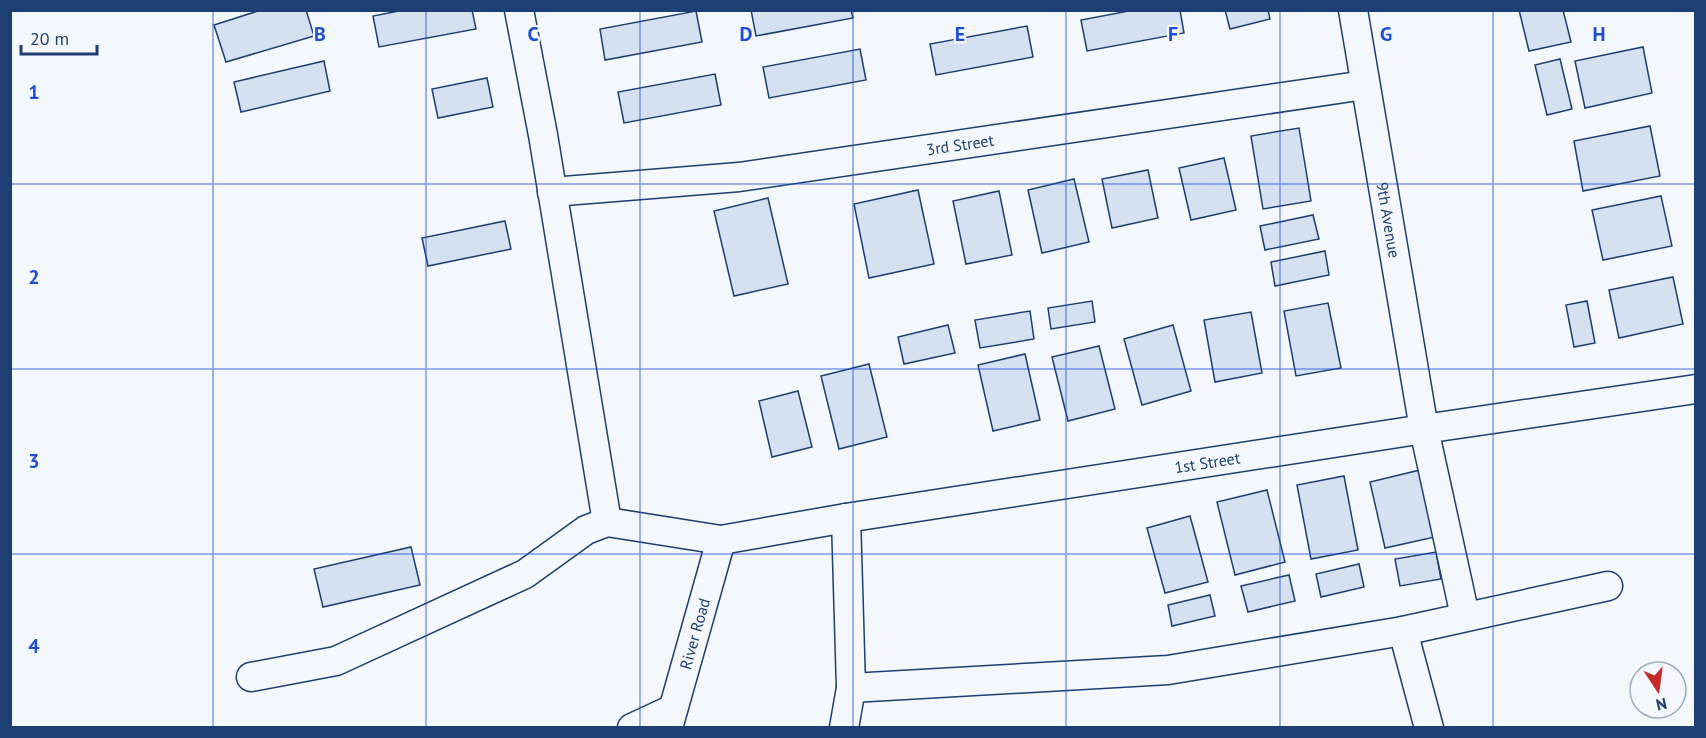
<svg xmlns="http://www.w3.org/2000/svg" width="1706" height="738" font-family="'PT Sans',sans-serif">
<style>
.building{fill:#d5e0f0;stroke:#1d3f73;stroke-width:1.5}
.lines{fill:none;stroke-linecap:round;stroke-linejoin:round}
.minor-casing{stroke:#1d3f73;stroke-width:31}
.minor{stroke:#f4f7fb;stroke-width:28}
.grid{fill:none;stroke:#1d4ed8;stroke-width:1.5;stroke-opacity:0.55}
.labels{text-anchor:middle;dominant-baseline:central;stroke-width:4.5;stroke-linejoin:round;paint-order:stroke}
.street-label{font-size:16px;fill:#1d3f73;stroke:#f4f7fb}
.grid-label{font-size:20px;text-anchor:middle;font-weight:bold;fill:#1d4ed8;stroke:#f4f7fb;stroke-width:4.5;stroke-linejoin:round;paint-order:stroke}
</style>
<rect width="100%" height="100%" fill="#f4f7fb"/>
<path class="building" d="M261,10H306L314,36L226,62L214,25Z
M404,10H472L476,29L379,47L373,16Z
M751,10H851L853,18L756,36Z
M1134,10H1180L1184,33L1087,51L1081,20Z
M1225,10H1268L1270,19L1230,29Z
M1519,10H1563L1571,42L1529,51Z
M696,11L702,42L605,60L600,29Z
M1027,26L1033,57L936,75L930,44Z
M1643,47L1652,93L1585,108L1575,61Z
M860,49L866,80L769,98L763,67Z
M1560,59L1572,109L1547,115L1535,65Z
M324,61L330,91L241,112L234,82Z
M715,74L721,105L624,123L618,92Z
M487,78L493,107L438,118L432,89Z
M1650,126L1660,176L1583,191L1574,141Z
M1299,128L1311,201L1263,209L1251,136Z
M1224,158L1236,210L1191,220L1179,168Z
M1148,170L1158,218L1112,228L1102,179Z
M1074,179L1089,242L1042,253L1028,190Z
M918,190L934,264L869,278L854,204Z
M999,191L1012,255L966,264L953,201Z
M1661,196L1672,246L1603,260L1592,210Z
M768,198L788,284L734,296L714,211Z
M1313,215L1319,239L1265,250L1260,226Z
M505,221L511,249L428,266L422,238Z
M1325,251L1329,275L1275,286L1271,262Z
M1673,277L1683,324L1619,338L1609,290Z
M1092,301L1095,322L1051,329L1048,308Z
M1587,301L1595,343L1574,347L1566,305Z
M1328,303L1341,368L1296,376L1284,311Z
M1030,311L1034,339L980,348L975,320Z
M1251,312L1262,373L1215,382L1204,320Z
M948,325L955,353L904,364L898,337Z
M1173,325L1191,391L1142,405L1124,339Z
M1099,346L1115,409L1068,421L1052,357Z
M1025,354L1040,420L993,431L978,365Z
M869,364L887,437L839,449L821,376Z
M798,391L812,447L772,457L759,401Z
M1420,470L1435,537L1385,548L1370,482Z
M1344,476L1358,550L1311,559L1297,485Z
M1267,490L1285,562L1235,575L1217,502Z
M1190,516L1208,582L1165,593L1147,528Z
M411,547L420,585L323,607L314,569Z
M1436,552L1441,579L1400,586L1395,559Z
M1359,564L1364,587L1321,597L1316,574Z
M1289,575L1295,601L1248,612L1241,586Z
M1210,595L1215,616L1172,626L1168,605Z"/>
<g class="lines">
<defs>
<g id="minor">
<path d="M519,10L543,135L607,522"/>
<path id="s1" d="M1353,10L1424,429L1465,616"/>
<path id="s2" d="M552,192L739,177L1365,85"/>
<path id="s3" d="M251,677L336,661L525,574L586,530L607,522L721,540L846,518L1424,429L1696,389"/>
<path d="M851,688L1168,670L1403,631"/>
<path d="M632,728L673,709"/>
<path id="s4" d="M668,728L721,540"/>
<path d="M844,728L851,688L846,518"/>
<path d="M1429,728L1403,631L1608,586"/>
</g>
</defs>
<use href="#minor" class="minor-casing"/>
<use href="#minor" class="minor"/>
</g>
<path class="grid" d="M213,10V728M426,10V728M640,10V728M853,10V728M1066,10V728M1280,10V728M1493,10V728M10,184H1696M10,369H1696M10,554H1696"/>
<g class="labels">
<g class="street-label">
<text stroke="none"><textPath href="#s2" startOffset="411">3rd Street</textPath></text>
<text stroke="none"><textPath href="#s1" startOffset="213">9th Avenue</textPath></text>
<text stroke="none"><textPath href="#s3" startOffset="1000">1st Street</textPath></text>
<text stroke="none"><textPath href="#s4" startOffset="98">River Road</textPath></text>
</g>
</g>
<g class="grid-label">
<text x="320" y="41">B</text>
<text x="533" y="41">C</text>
<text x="746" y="41">D</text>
<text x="960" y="41">E</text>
<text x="1173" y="41">F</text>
<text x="1386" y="41">G</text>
<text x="1599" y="41">H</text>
<text x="34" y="99">1</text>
<text x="34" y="284">2</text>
<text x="34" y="468">3</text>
<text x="34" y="653">4</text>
</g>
<rect width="1706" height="738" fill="none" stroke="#1d3f73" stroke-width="24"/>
<g transform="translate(1658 690) rotate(167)"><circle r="28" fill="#f4f7fb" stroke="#9eadc5" stroke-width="1.5"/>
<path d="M0-4.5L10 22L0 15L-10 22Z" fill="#c62828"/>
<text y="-9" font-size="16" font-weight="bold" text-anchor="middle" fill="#1d3f73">N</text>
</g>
<path d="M21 45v9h76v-9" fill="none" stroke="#1d3f73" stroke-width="3"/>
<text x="30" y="45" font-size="18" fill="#1d3f73" stroke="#f4f7fb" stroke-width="4.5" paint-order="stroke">20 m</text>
</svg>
